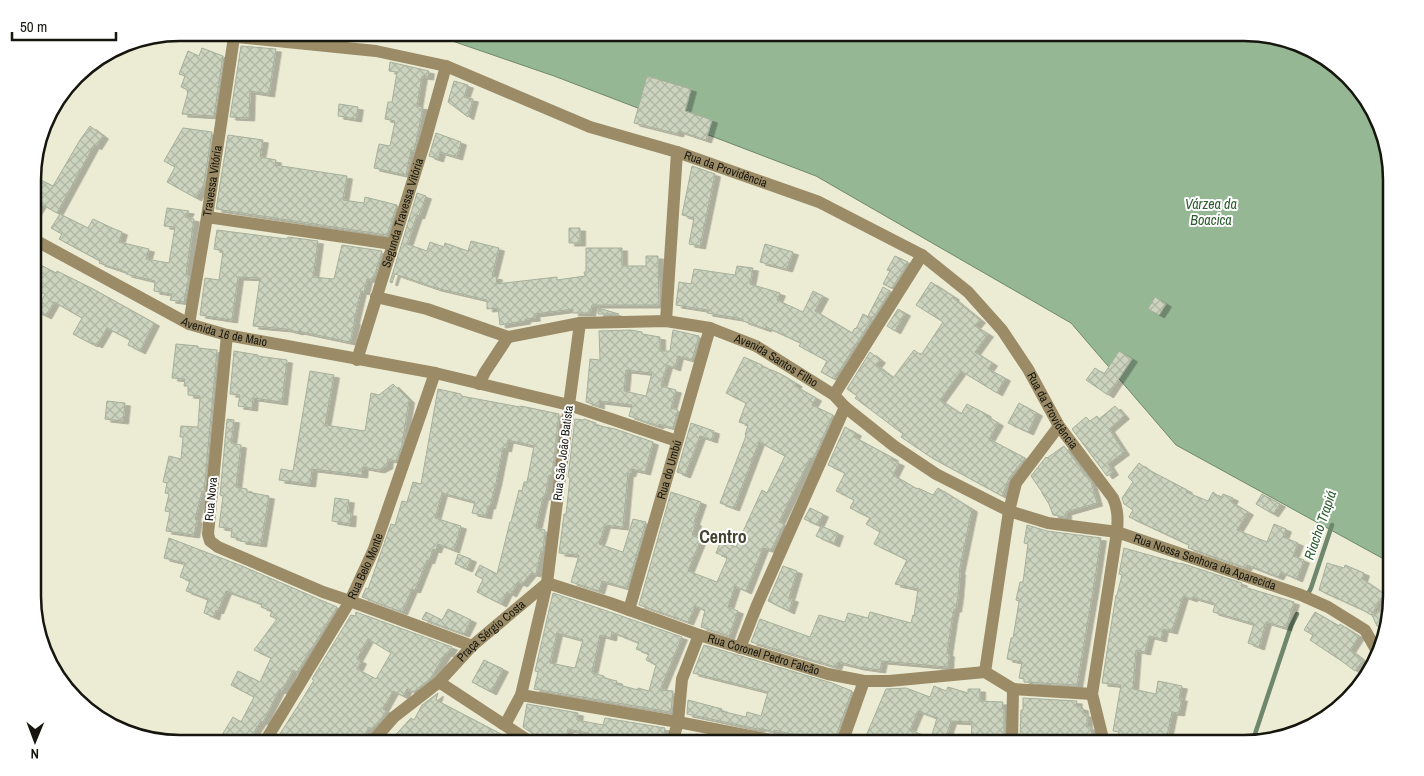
<svg xmlns="http://www.w3.org/2000/svg" width="1424" height="776" font-family="'Archivo Narrow',sans-serif">
<style>
.water{fill:#95b794;stroke:#6f876c}
.lines{fill:none;stroke-linecap:round;stroke-linejoin:round}
.stream{stroke:#6f876c;stroke-width:4.5}
.building{fill:url(#building-cross-hatch);stroke:#a6af9a;fill-rule:evenodd;filter:url(#shadow)}
.minor{stroke:#9b8c67;stroke-width:12}
.tertiary{stroke:#9b8c67;stroke-width:12}
.labels{text-anchor:middle;dominant-baseline:central;stroke-width:4;stroke-linejoin:round;paint-order:stroke}
.street-label{font-size:12px;fill:#16160e;stroke:#fff}
.water-label{font-size:14px;font-style:italic;fill:#2b5b2c;stroke:#fff}
.district-label{font-size:18px;font-weight:bold;fill:#434330;stroke:#fff}
.rim{fill:none;stroke:#16160e;stroke-width:2.5}
</style>
<defs>
<pattern id="building-cross-hatch" width="8" height="8" patternUnits="userSpaceOnUse" patternTransform="scale(1.25)"><rect width="8" height="8" fill="#ccd4bf"/><path d="M0 0l8 8M0 8l8-8" fill="none" stroke="#aeb5a3"/></pattern>
<filter id="shadow"><feDropShadow dx="5.5" dy="3" stdDeviation="0" flood-color="#0004"/></filter>
</defs>
<rect width="100%" height="100%" fill="#ececd5"/>
<path class="water" d="M1244,32L1310,48L1366,98L1390,161L1391,563L1176,445L1071,323L816,176L554,76L429,33Z"/>
<g class="lines">
<path class="stream" d="M1308,594L1311,588L1332,525
M1252,743L1291,626L1297,614"/>
</g>
<path class="building" d="M241,46L276,49L269,94L250,91L249,118L230,117Z
M202,48L223,56L214,116L182,114L188,92H187L188,90L181,87L185,76L179,74L188,51L199,56Z
M390,62L429,71L428,77L422,76L417,106L423,107L417,138L414,151L411,150L406,175L374,168L379,144L390,146L395,121L385,119L388,102H392L397,72L389,71Z
M647,76L691,89L685,111L712,120L706,140L679,131L678,134L634,123Z
M454,81L468,85L464,97L473,99L468,117L448,102Z
M339,104L358,107L356,119L338,116Z
M90,126L103,136L96,147L94,145L57,213L41,204L33,217V190L39,179L53,186L80,140Z
M183,128L212,132L204,184L196,198L167,182L175,167L164,161Z
M436,133L461,142L457,157L440,152L438,159L429,156Z
M228,135L263,140L260,157L276,160L275,165L347,176L343,200L364,203L365,197L397,205L387,235L216,209Z
M692,166L715,174L700,246L689,244L694,218L682,215Z
M417,193L426,196L419,216L417,215L407,244L427,251L430,242L444,247L445,243L468,251L471,241L499,248L492,276L497,277L496,284L557,277V280L585,276L584,272H586V248H622V266H646V256H658L659,305H592L590,313H573V309L534,314L535,318L525,319V321L500,325L498,308L487,309V300L436,288L395,274L392,283L390,282Z
M167,208L189,211L185,217L194,219L186,274L189,276L184,302L170,300L172,294L154,291L155,281L126,274V272L99,263L100,261L59,239L62,234L51,228L60,214L88,228L93,219L112,228L122,232L119,242L149,249L146,259L169,263L175,227L164,226Z
M569,228H580V243H569Z
M217,230L287,239L288,237L318,241L313,277L334,279L342,245L382,251L374,277L373,276L372,280L367,279L364,292L361,291L354,321L355,322L350,342L298,331V332L286,329L253,326L260,278L238,277L232,320L200,315L205,278L219,280L223,251L214,249Z
M765,244L793,252L787,269L760,262Z
M895,256L908,262L892,288L883,284L890,271L887,270Z
M33,261L56,273L57,271L93,289L154,323L140,351L128,345L130,340L107,328L97,345L93,343L92,344L73,334L82,318L54,302L46,316L36,311L45,294L33,288Z
M737,266L753,268L750,284L780,293L777,300L803,312L813,291L823,296L815,311L852,333L855,328L856,329L863,314L872,319L834,379L821,372L827,361L799,346L801,343L766,327V329L743,321V319L707,313L708,310L676,305L679,282L691,284L694,269L735,275Z
M931,282L954,297L953,298L980,320L975,326L988,334L975,352L992,363L988,369L1005,378L997,393L961,371L940,400L961,414L967,404L986,414L985,415L998,423L989,439L1025,458L1009,478L1002,496L932,458L901,437L903,434L855,398L857,396L847,389L870,352L880,360L876,365L893,378L914,350L921,355L943,322L916,305Z
M883,287L890,291L873,318L868,316Z
M1155,297L1166,304L1159,315L1148,309Z
M598,308L619,314H598Z
M898,309L905,313L895,331L887,326Z
M631,330L642,332V334L660,337V351H670L673,330L699,336L692,360L678,356L675,368L667,365L661,386L676,390L671,408L678,410L673,428L659,424L658,426L629,416L632,405L599,401V406L586,402L590,359L600,360L599,331ZM626,370L652,373L646,396L624,391Z
M176,344L198,346V348L217,350L204,492L202,491L195,519L197,520L194,535L166,531L170,512L165,511L169,494L165,493L167,483L163,482L169,456L181,459L183,437H180L181,426L198,427L200,396L188,395V386H184L185,379L172,378Z
M234,351L258,355V356L287,360L282,402L253,398L252,408L238,406L240,395L230,394Z
M1119,351L1132,359L1108,395L1086,380L1095,368L1104,374Z
M744,357L762,365L761,366L779,373L797,384L795,386L816,398L812,405L833,415L813,459L810,458L779,522L784,524L771,550L763,548L746,591L735,586L728,607L738,611L729,636L701,627L705,610L695,606L688,622L639,605L671,492L701,502L694,522L696,523L692,535L701,539L688,571L717,582L727,559L726,558L727,557L716,553L721,541L736,547L762,490L767,493L785,456L759,442L734,508L720,503L746,436L745,435L748,425L739,422L746,403L726,393Z
M310,371L334,375L325,425L365,431L371,393L379,395L393,384L409,400L402,445L396,461L388,459L387,466L379,470L363,467L362,475L312,469L310,484L279,480L281,469L293,471Z
M438,389L461,394V396L520,407L521,406L559,414L552,475H549L545,497H543L536,528L545,530L543,551H541L536,574L531,573L522,584L518,582L511,594L507,592L501,604L477,592L483,579L475,575L480,565L497,574L510,522H511L519,490L522,491L524,482H527L534,446L508,440L506,449L503,448L496,483L490,506H488L486,516L472,513L475,502L442,493L435,518L461,526L454,550L438,544L436,550L433,549L429,561L427,560L415,590L412,589L402,612L362,597L366,588L368,589L391,524L395,525L402,501L407,502L413,482L421,484Z
M107,401L125,403L123,421L105,419Z
M1019,403L1037,413L1028,432L1008,423Z
M1115,406L1124,416L1109,429L1124,452L1108,464L1113,472L1107,476L1072,429L1086,417L1090,421L1097,416L1099,419Z
M227,419L234,420L231,443L241,445L236,487L247,489V492L269,496L261,544L240,541V539L231,537L232,529L219,527L223,496L220,495Z
M575,419L584,420V419L596,423V425L615,429L653,442L645,472L632,469L630,474L628,473L623,527L605,525L599,544L623,552L633,519L646,522L627,588L602,581L599,591L571,582L579,555L559,553L564,514H566L570,478L568,477Z
M691,423L714,431L712,440L700,436L685,475L677,472Z
M845,427L856,433L854,437L893,458L892,460L899,463L893,475L917,489L918,488L933,495L938,488L972,509L959,572H960L958,596L956,609H954L952,620L947,653L949,654L948,667L882,661L880,670L859,667L838,662L836,667L751,642L760,619L810,637L819,615L845,622L848,613L868,618L870,612L911,623L913,615L914,616L918,589L895,584L907,560L874,544L880,532L866,524L870,518L850,508L854,500L836,491L845,473L828,465Z
M1064,446L1091,482L1097,503L1066,512V517L1053,515L1049,504L1042,493V492L1031,476L1046,457L1047,458Z
M1139,463L1147,469L1187,490L1186,492L1208,501L1213,492L1221,498L1223,494L1233,498L1231,502L1248,512L1237,530L1267,542L1274,524L1286,529L1283,537L1298,543L1293,556L1304,560L1297,579L1281,572L1278,577L1247,565L1246,568L1188,548L1189,545L1129,517L1133,510L1124,504L1122,498L1133,482L1128,477Z
M1262,494L1280,504L1273,514L1256,504Z
M335,498L349,500L347,513H351L350,524L332,521Z
M810,508L823,514L818,525L804,519Z
M1027,525L1047,531L1101,538L1094,585L1077,685L1024,682V679L1019,678L1022,662L1007,659L1011,638H1013L1017,614L1019,601L1016,600L1020,582H1023L1028,544L1024,543Z
M821,526L838,533L834,544L816,536Z
M169,538L242,566L337,607L297,672L293,670L282,691L279,690L263,722L261,721L247,743H224L227,737L222,735L233,717L241,722L254,697L231,685L238,671L260,682L271,658L254,650L277,619L270,616L272,611L261,607L262,604L226,591L218,611L216,610L214,617L204,613L208,599L186,591L190,581L180,577L185,563L164,558Z
M1124,548L1181,564V563L1242,583L1241,586L1294,602L1286,628L1266,622L1259,647L1248,643L1254,624L1213,612L1215,604L1192,597V599L1183,596L1172,631L1163,629L1161,639L1149,636L1145,652L1136,650L1133,689L1156,694L1158,681L1182,686L1179,698H1182L1179,713L1172,712L1166,741L1158,740L1157,743H1117L1119,732L1113,731L1121,685L1102,683L1116,595H1117L1122,575L1119,574Z
M458,554L471,559L467,569L455,564Z
M1327,563L1344,568L1345,565L1364,573L1362,579L1384,594L1371,615L1363,610L1319,590Z
M783,566L797,571L789,598L793,599L789,611L768,601Z
M553,593L607,611L682,637L660,690L673,691L671,712L534,689L538,672L535,671ZM612,632L639,643L636,649L649,654L646,660L656,665L649,691L638,688V690L616,684L617,681L604,678V676L592,673L600,635L611,638ZM557,633L583,640L575,668L550,663Z
M1389,607L1385,626H1377L1372,615Z
M448,609L471,620L464,634L422,619L426,612L442,620Z
M356,612L452,647L448,654L446,653L430,679L413,692L407,689L403,696L393,691L383,709L386,711L380,720L372,729L369,727L359,743H274L303,698L314,680L312,679L351,615L355,616ZM368,639L391,653L376,679L357,669L361,661L357,659Z
M1315,612L1339,626L1340,624L1359,636L1350,650L1363,660L1355,671L1343,662L1310,640L1313,635L1304,630Z
M704,645L832,683L852,691L834,742L827,739V742L800,735V736L774,730L773,732L761,728L758,729L687,714L688,700L722,709L721,711L746,717L747,712L761,716L768,692L693,673Z
M484,660L503,669L491,692L472,682Z
M934,686L946,691L948,687L968,693V689H980V701L1003,702L1002,709H1004V740H1002V743H971L972,722L951,721L944,743H903L887,737L884,743H863L886,689L906,688L930,697ZM918,711L937,718L931,738L910,730Z
M438,693L436,700L518,743H462L449,736L445,743H388L411,718L414,720L422,705Z
M1023,698L1077,701L1076,706L1083,708V714H1087V727H1091L1092,738L1052,742L1053,743H1022V738L1020,739L1021,710H1023Z
M527,704L578,713L577,720L603,725L605,718L665,728L662,743H605L587,740L589,733L568,729L566,738L551,736L549,743H540L537,737L523,727Z
M696,734L746,743H695Z"/>
<g class="lines">
<g class="minor">
<path id="s1" d="M187,32L376,51L446,66L590,127L677,152L819,202L922,255L968,292L1002,330L1028,369L1059,426L1113,498C1118,509 1118,519 1117,532L1092,694L1104,743"/>
<path d="M207,217L392,244"/>
<path id="s2" d="M376,297L427,309L508,337L580,323L666,321L710,328L756,346L834,395L845,407L894,446L936,474L1009,511L1048,523L1117,532L1301,595L1328,607L1365,630L1378,653"/>
<path d="M666,321L677,152"/>
<path d="M580,323L569,405L677,441"/>
<path id="s3" d="M189,324L207,217L234,37"/>
<path d="M227,335L208,534L210,541L218,547L323,592L350,601L472,646"/>
<path id="s4" d="M357,360L426,138L446,66"/>
<path d="M479,384L485,372L508,337"/>
<path d="M834,395L922,255"/>
<path id="s5" d="M629,610L710,328"/>
<path d="M740,648L757,605L845,407"/>
<path d="M985,672L1009,511L1016,483L1059,426"/>
<path d="M439,682L532,743"/>
<path d="M1013,689L1092,694"/>
<path d="M521,695L678,722L787,743"/>
<path d="M503,724L506,723L521,695L547,583"/>
<path d="M672,743L678,722L682,679L699,635"/>
<path d="M842,743L864,681"/>
</g>
<g class="tertiary">
<path id="s6" d="M33,239L189,324L227,335L435,373L569,405L547,583"/>
<path id="s7" d="M547,583L610,603L699,635L828,674L864,681H889L985,672L1013,689L1012,743"/>
<path id="s8" d="M264,743L350,601L374,549L435,373"/>
<path id="s9" d="M371,743L394,717L439,682L472,646L547,583"/>
</g>
</g>
<g class="labels">
<g class="street-label">
<text stroke="none"><textPath href="#s1" startOffset="560">Rua da Providência</textPath></text>
<text stroke="none"><textPath href="#s3" startOffset="145">Travessa Vitória</textPath></text>
<text stroke="none"><textPath href="#s4" startOffset="154">Segunda Travessa Vitória</textPath></text>
<text stroke="none"><textPath href="#s6" startOffset="214">Avenida 16 de Maio</textPath></text>
<text stroke="none"><textPath href="#s2" startOffset="416">Avenida Santos Filho</textPath></text>
<text stroke="none"><textPath href="#s1" startOffset="980">Rua da Providência</textPath></text>
<text transform="translate(563 453) rotate(-83)">Rua São João Batista</text>
<text stroke="none"><textPath href="#s5" startOffset="146">Rua do Umbú</textPath></text>
<text transform="translate(211 499) rotate(-85)">Rua Nova</text>
<text stroke="none"><textPath href="#s2" startOffset="898">Rua Nossa Senhora da Aparecida</textPath></text>
<text stroke="none"><textPath href="#s8" startOffset="204">Rua Belo Monte</textPath></text>
<text stroke="none"><textPath href="#s9" startOffset="165">Praça Sérgio Costa</textPath></text>
<text stroke="none"><textPath href="#s7" startOffset="228">Rua Coronel Pedro Falcão</textPath></text>
</g>
<g class="water-label">
<text x="1211" y="204">Várzea da<tspan x="1211" dy="16">Boacica</tspan></text>
<text transform="translate(1320 525) rotate(-71)">Riacho Trapiá</text>
</g>
<g class="district-label">
<text x="723" y="536">Centro</text>
</g>
</g>
<path d="M0 0H1424V776H0ZM180 41H1244A139 139 0 0 1 1383 180V596A139 139 0 0 1 1244 735H180A139 139 0 0 1 41 596V180A139 139 0 0 1 180 41Z" fill="#fff" fill-rule="evenodd"/>
<path class="rim" d="M180 41H1244A139 139 0 0 1 1383 180V596A139 139 0 0 1 1244 735H180A139 139 0 0 1 41 596V180A139 139 0 0 1 180 41Z"/>
<g transform="translate(35 741) rotate(181)" stroke="#ffffff" stroke-width="4" paint-order="stroke">
<path d="M0-4L9 19L0 12L-9 19Z" fill="#16160e"/>
<text y="-8" font-size="14" font-weight="bold" text-anchor="middle" fill="#16160e">N</text>
</g>
<path d="M12 32v8h104v-8" fill="none" stroke="#16160e" stroke-width="2.5"/>
<text x="20" y="32" font-size="15" fill="#16160e" stroke="#ffffff" stroke-width="4" paint-order="stroke">50 m</text>
</svg>
